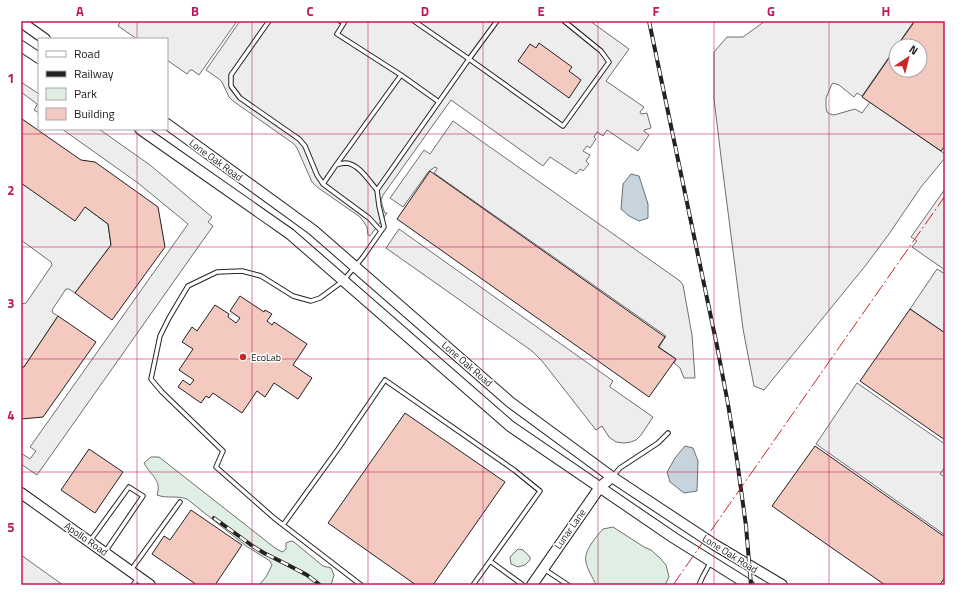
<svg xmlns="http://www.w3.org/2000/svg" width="966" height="606" font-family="'Titillium Web',sans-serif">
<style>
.green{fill:#e0efe3;stroke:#6f6f6f}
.parking{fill:#ededed;stroke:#6f6f6f}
.water{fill:#c7d3dd;stroke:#6f6f6f}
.building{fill:#f3c9c0;stroke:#222}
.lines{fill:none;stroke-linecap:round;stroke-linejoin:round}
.lane-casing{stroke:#222;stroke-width:5.5}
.secondary-casing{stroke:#222;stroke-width:12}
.lane{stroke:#fff;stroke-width:3.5}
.secondary{stroke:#fff;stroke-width:10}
.rail-casing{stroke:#222;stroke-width:4}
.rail{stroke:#fff;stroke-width:2.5;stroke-dasharray:8;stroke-linecap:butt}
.power{stroke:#c62828;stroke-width:1;stroke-dasharray:14 3 2 3;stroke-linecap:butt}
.grid{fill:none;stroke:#c2185b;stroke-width:1;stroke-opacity:0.55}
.poi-dot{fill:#c62828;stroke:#fff;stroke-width:1.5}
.labels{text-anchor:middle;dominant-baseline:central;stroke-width:3;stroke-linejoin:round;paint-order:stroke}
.street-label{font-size:10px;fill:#222;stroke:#fff}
.poi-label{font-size:10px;fill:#222;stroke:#fff;text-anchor:start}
.neatline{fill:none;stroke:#c2185b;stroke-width:1.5}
.grid-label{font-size:13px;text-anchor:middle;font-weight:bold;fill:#c2185b}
</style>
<rect width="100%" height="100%" fill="#fff"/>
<path class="green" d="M151,457H159L275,548L282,552L284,551L286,549V543L291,541L294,542L323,566L331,568L334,575L331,585H259L266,577L272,565L270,561L246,546L187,499C175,495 168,499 157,495C162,480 151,476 144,463Z
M613,527L644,547L651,550L660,558L666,565L669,577L665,585H596C593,578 587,569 586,562C583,551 597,536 603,529Z
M518,549L523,550L530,557V560L525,565L518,567L511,564L510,557Z"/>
<path class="parking" d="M121,21H237L199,75L192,70H190L187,74L167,60V39H137L118,26Z
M240,21H590L629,49L606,81L644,107L640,112L641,114L647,113L651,128L644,130V131L649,135L638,151L607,130L603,136L597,132L594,137L596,139L590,148L587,146L583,151L590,155L586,161L589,164L583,171L580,169L576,174L550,157L543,166L451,100L383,195L381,200L384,211L385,213H387L370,236L368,235L367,227L363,221L360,217L317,187L312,182L297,148L294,144L233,101L229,97L222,82L219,79L206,70Z
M765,21H914L862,96L857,93L854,97L839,85L833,83L832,84L826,98V107L827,112L830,114L834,115L855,109L862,113L870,102L945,154V158L921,187L889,234L866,265L764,390L754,386L743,329L722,165L714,99V52L727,37H743Z
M21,82L39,94V113L34,110L37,105V104L21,92Z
M453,121L680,281L683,285L692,335L695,378H684L680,368L674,363L676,359L659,347L666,336L434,173L437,169V168L435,167L429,171L403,207L390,198L424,150L430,154Z
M62,129H99L150,165L212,217L208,222L213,226L37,475L21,464V453L30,459L36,451L30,447L188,224L138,183Z
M21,183L85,207L108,224L111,245L75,293L69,289H66L52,310L53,313L58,316L24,367H21V304L26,303L52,265L51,262L21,240Z
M945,189V270L912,247L917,241L911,237Z
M399,229L613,381L610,386V387L653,417L641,435L636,440L631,442L624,443L616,442L609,437L602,426L596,430L542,361L532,351L386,248Z
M937,269L945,274V333L910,309Z
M857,383L945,444V467L940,474L945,477V535L816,444Z
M21,555L63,585H21Z"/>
<path class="water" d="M631,174L639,176L648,204V218L639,221L629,216L621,209L623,184Z
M685,446L693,448L698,461L697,491L684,493L670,482L667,472L675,458Z"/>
<path class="building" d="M915,21H945V146L941,151L862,97L896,48V70H920V46H897Z
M539,43L572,67L569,71L581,80L569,98L518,61L530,44L536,48Z
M21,117L22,119L81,160L95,162L158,207L165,247L112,320L75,293L111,245L108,224L85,207L75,221L21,183Z
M430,171L665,337L658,347L676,359L649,397L397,219Z
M240,296L264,312L265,310L272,314L267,321L272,325L274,322L307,344L293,365L312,378L298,399L274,383L265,397L257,391L242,413L213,393L209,398L206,396L201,403L178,387L183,380L190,385L194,380L179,370L193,349L182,342L192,327L197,331L215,305L229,314L228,317L236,323L240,318L230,311Z
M910,309L945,333V440L860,381Z
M58,316L96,342L43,417L21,419V367H24Z
M405,413L505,482L433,585H416L328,523Z
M815,446L945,537V577L940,585H885L772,506Z
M89,449L123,472L95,513L61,490Z
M191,510L242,545L215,585H197L152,554L164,536L170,540Z"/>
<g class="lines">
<defs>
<path id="lane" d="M269,21L231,75V86L240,98L299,139L305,146L317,175L323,184L369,218L381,231
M340,21L344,23L337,34L401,75
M497,21L469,59L563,126L609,62L601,51L564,21
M336,165L401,75L439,102
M323,184L336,165C339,164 343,163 346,163C359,164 369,181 377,190
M613,476L620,468L658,443L668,433
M283,525L338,449L385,380L514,470L540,491L473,585
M90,541L129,487L143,496L105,552
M490,561L523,585
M544,569L568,585
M131,570L180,502
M133,585L138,578
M361,585L274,518L216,467L223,451L162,392L151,379L160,336L169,318L188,286L217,272L242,271L261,276L293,296L311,301L320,298L343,281L363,257L384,227L379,206L377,190L469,59L414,21
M699,585L702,578L710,563"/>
<path id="secondary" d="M21,22L45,39
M21,46L39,58
M167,124L313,230L510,402L612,477L715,545L782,585
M140,129L290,234L510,426L674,538L749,585
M21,493L150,585
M532,585L600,487L612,477"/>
</defs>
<use href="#lane" class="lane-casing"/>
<use href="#secondary" class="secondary-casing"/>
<use href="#lane" class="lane"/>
<use href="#secondary" class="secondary"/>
<defs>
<path id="rail" d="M649,21L717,346L728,404L737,460L746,526L751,585
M214,518L254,547L264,553L288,565L307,575L320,585"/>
</defs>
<use href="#rail" class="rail-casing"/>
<use href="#rail" class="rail"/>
<path class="power" d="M673,585L945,196"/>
</g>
<path class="grid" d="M137,21V39M252,21V585M368,21V585M483,21V585M598,21V585M714,21V585M829,21V585M137,129V585M21,134H945M21,247H945M21,359H945M21,472H945"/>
<circle class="poi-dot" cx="243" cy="357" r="4"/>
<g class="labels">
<g class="street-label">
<text transform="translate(216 160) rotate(36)">Lone Oak Road</text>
<text transform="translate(467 364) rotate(41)">Lone Oak Road</text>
<text transform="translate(570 529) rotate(-55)">Lunar Lane</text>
<text transform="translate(86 539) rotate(35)">Apollo Road</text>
<text transform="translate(730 554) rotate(32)">Lone Oak Road</text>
</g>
<g class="poi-label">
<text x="251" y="357">EcoLab</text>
</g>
</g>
<rect width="966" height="606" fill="none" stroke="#ffffff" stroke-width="44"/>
<rect x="38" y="38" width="130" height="92" fill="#ffffff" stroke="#a7a7a7"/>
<rect x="46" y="51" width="20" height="6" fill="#ffffff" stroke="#a7a7a7"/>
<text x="74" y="58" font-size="12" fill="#222222">Road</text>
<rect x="46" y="71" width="20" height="6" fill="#222222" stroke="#a7a7a7"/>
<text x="74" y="78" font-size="12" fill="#222222">Railway</text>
<rect x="46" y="88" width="20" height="12" fill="#e0efe3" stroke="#a7a7a7"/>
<text x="74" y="98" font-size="12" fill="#222222">Park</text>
<rect x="46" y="108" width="20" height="12" fill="#f3c9c0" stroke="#a7a7a7"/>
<text x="74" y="118" font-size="12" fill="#222222">Building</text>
<g transform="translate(908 58) rotate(35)"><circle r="19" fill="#ffffff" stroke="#a7a7a7"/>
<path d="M0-3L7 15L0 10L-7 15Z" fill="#c62828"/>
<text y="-6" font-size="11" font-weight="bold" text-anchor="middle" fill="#222222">N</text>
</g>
<rect x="22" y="22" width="922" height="562" class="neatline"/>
<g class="grid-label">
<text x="80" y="16">A</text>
<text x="195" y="16">B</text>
<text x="310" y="16">C</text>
<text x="425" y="16">D</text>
<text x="541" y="16">E</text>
<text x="656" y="16">F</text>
<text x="771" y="16">G</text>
<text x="886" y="16">H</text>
<text x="11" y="83">1</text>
<text x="11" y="195">2</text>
<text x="11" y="308">3</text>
<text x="11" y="420">4</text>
<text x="11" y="532">5</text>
</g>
</svg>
